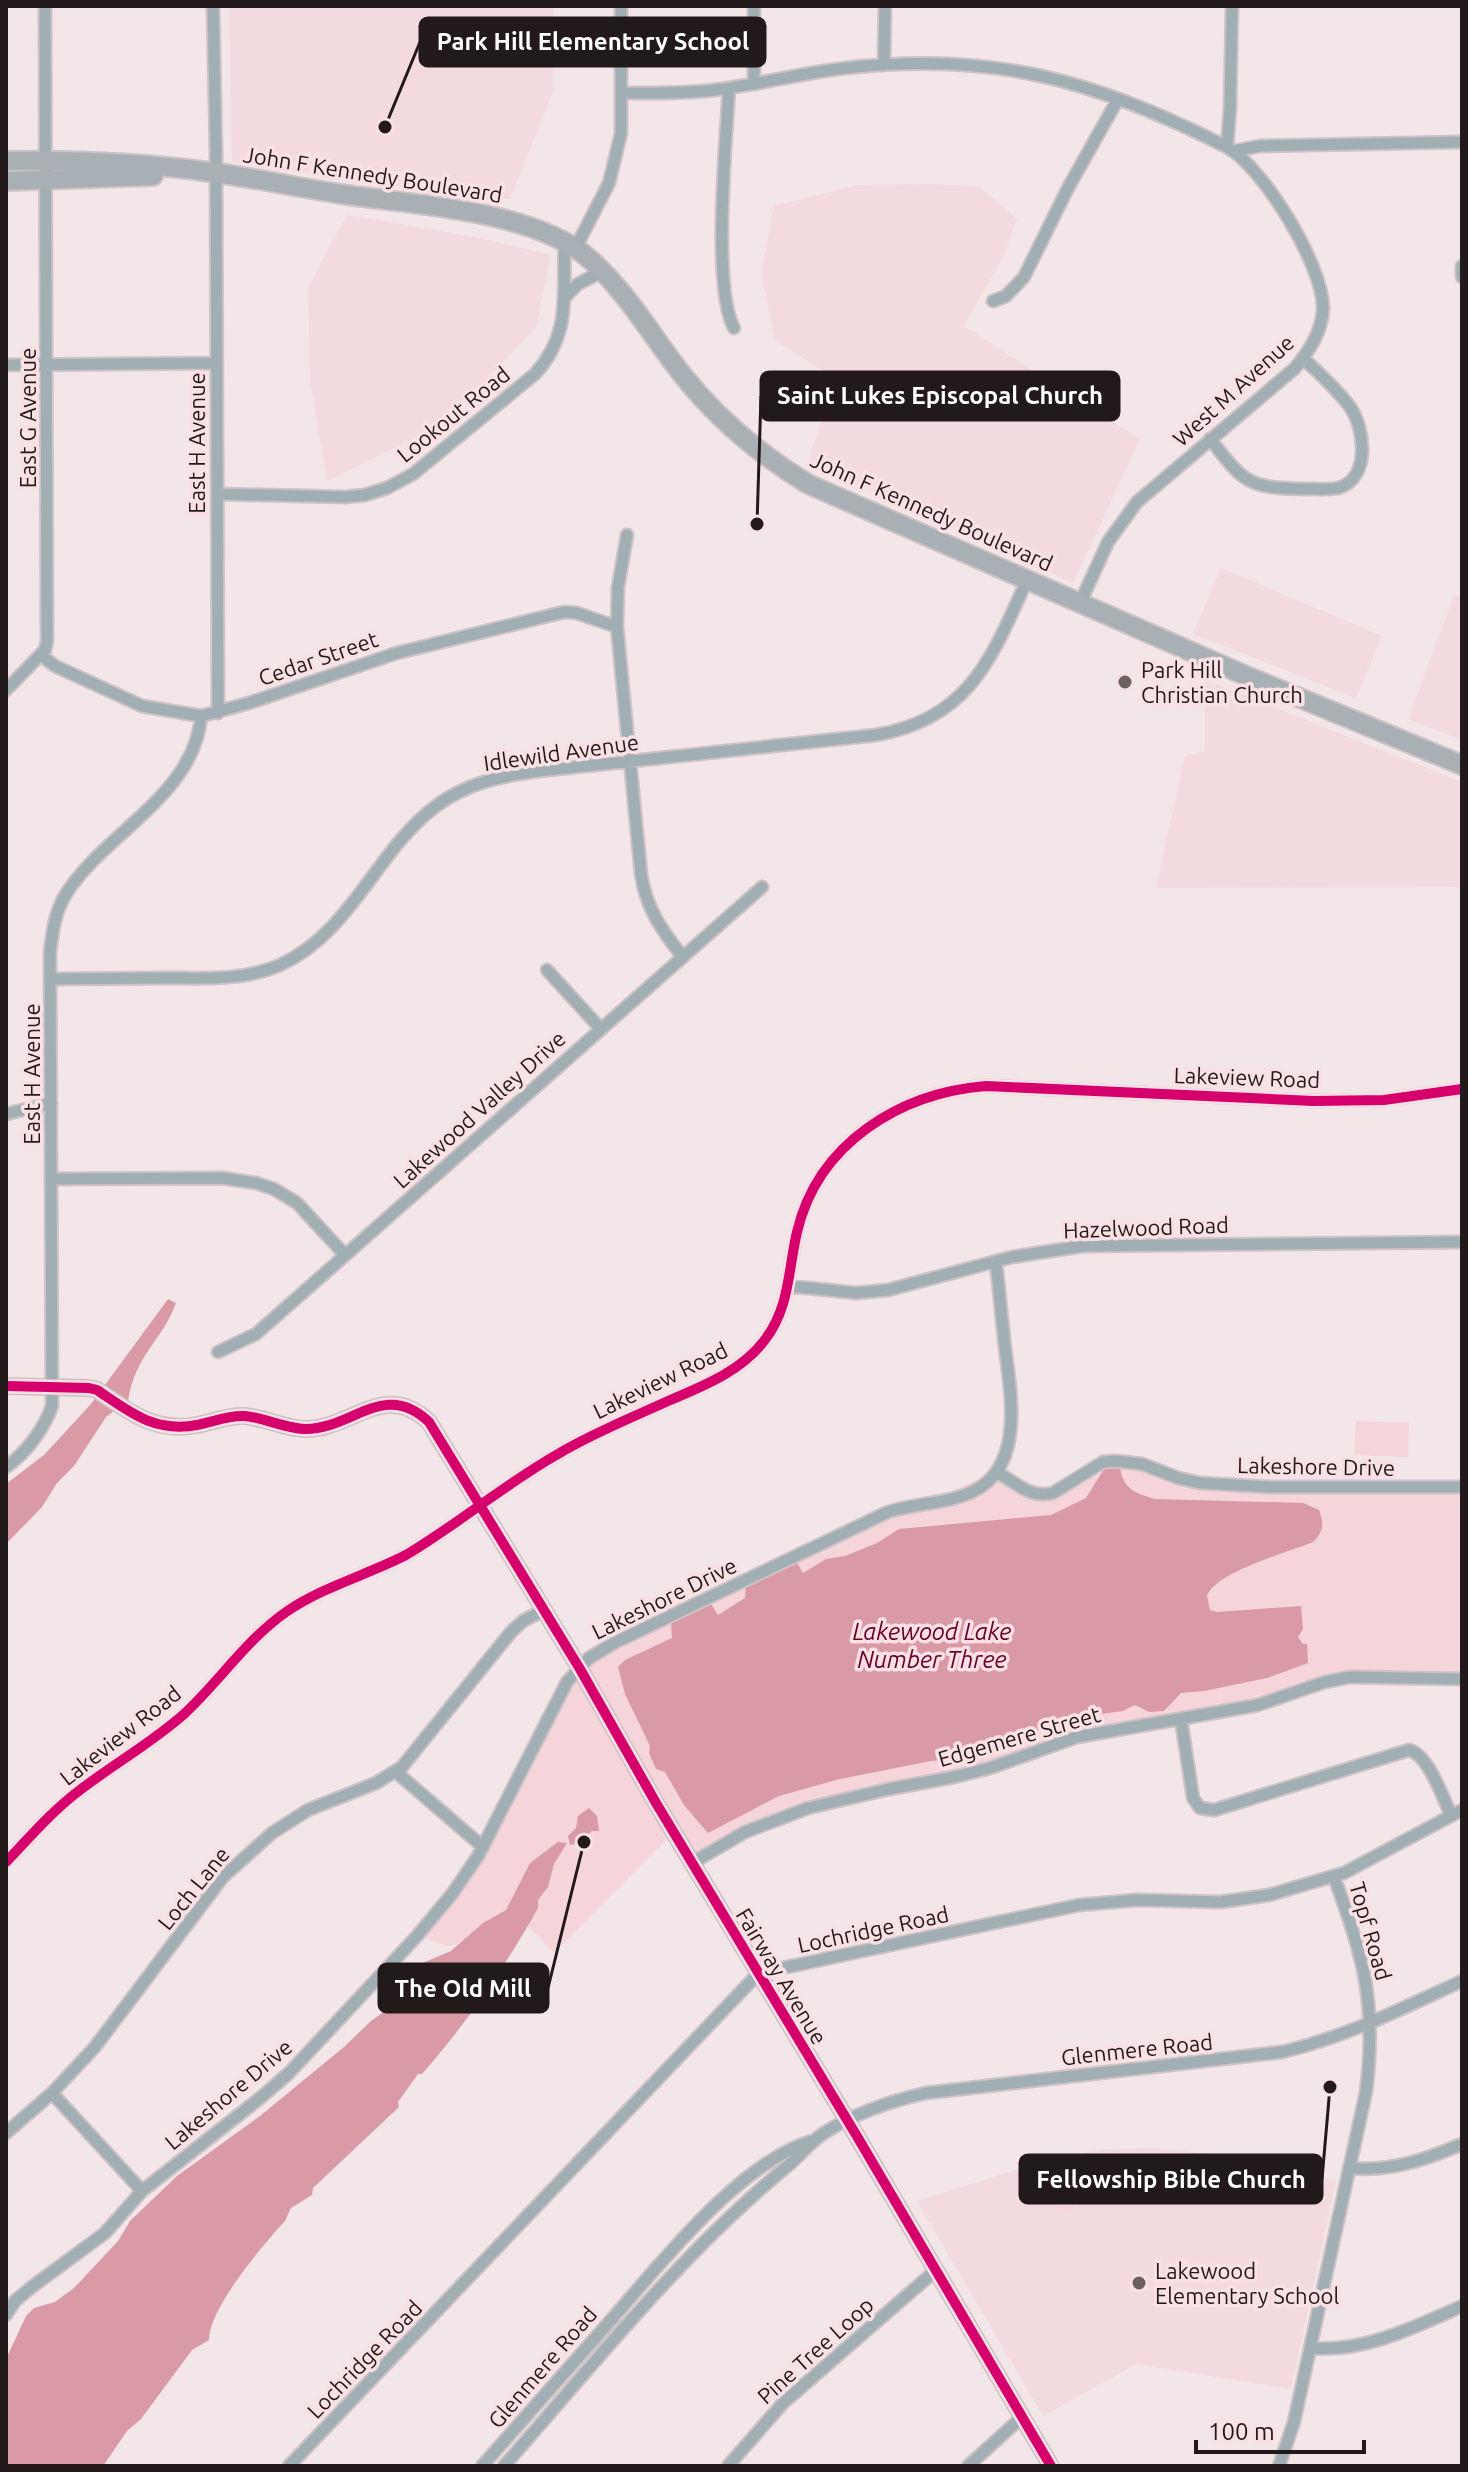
<svg xmlns="http://www.w3.org/2000/svg" width="1468" height="2472" font-family="Ubuntu,sans-serif">
<style>
.built{fill:#f2dade}
.green{fill:#f5d4da}
.water{fill:#d99aa6}
.lines{fill:none;stroke-linecap:round;stroke-linejoin:round}
.minor-casing{stroke:#cdc2c4;stroke-width:15}
.tertiary-casing{stroke:#cdc2c4;stroke-width:18}
.primary-casing{stroke:#cdc2c4;stroke-width:22}
.minor{stroke:#a1afb4;stroke-width:11}
.tertiary{stroke:#a1afb4;stroke-width:14}
.primary{stroke:#a8b0b5;stroke-width:18}
.cycleway-casing{stroke:#f9e0e4;stroke-width:15}
.cycleway{stroke:#d6006c;stroke-width:10}
.poi-dot{fill:#6b6163;stroke:#f9e0e4;stroke-width:3}
.labels{text-anchor:middle;dominant-baseline:central;stroke-width:7;stroke-linejoin:round;paint-order:stroke}
.street-label{font-size:22px;fill:#22191b;stroke:#f9e0e4}
.poi-label{font-size:22px;fill:#22191b;stroke:#f9e0e4;text-anchor:start}
.water-label{font-size:24px;font-style:italic;fill:#6b002a;stroke:#f9e0e4}
.leader{fill:none;stroke:#22191b;stroke-width:3}
.callout-dot{fill:#22191b;stroke:#f9e0e4;stroke-width:3}
.callout{fill:#22191b;stroke:#22191b;stroke-width:3}
.callout-label{font-size:24px;text-anchor:middle;font-weight:bold;fill:#fff}
</style>
<rect width="100%" height="100%" fill="#f3e6e8"/>
<path class="built" d="M229,6H554L553,92L510,199L415,185L393,186L232,162Z
M934,184L980,187L1017,219L1003,257L964,326L1140,439L1073,583L910,506L807,465L836,379L775,340L761,273L774,206L858,185Z
M347,215L475,237L551,255L536,327L446,422L327,481L310,380L308,288Z
M1221,568L1382,636L1356,698L1193,634Z
M1454,595L1462,596V740L1408,719Z
M1205,680L1462,782V887L1156,888L1185,756L1205,751Z
M1155,2148L1242,2157L1336,2181L1291,2389L1136,2364L1043,2416L917,2201L1051,2159L1105,2149Z"/>
<path class="green" d="M1356,1421L1409,1423L1408,1457L1354,1455Z
M1115,1467C1230,1488 1346,1486 1462,1486V1676L1350,1677L1284,1698L1109,1730L990,1768L827,1802L745,1832L692,1863L673,1833L554,1953L528,1926L497,1915L458,1944L448,1946L417,1936L464,1877L580,1665L740,1582L996,1472L1031,1494L1053,1493Z
M1060,2188L1077,2192L1072,2212L1055,2208Z"/>
<path class="water" d="M168,1299L176,1303C162,1341 135,1355 128,1401L106,1417L74,1466L57,1483L42,1507L6,1544V1484L44,1455L91,1404Z
M1120,1468C1124,1490 1135,1493 1155,1499L1303,1503L1319,1510C1324,1523 1324,1532 1313,1542C1289,1552 1215,1572 1207,1596L1210,1610L1217,1612L1301,1606L1303,1629L1298,1637L1303,1644H1307L1308,1663L1267,1678L1204,1691L1181,1693L1164,1711L1149,1712L1135,1705L1123,1711L1057,1720L1041,1729L958,1759L931,1761L840,1779L779,1796L708,1833L684,1805L665,1772L656,1769L649,1753L650,1746L625,1694L618,1667L625,1660L672,1638L671,1622L711,1604L718,1615L745,1598L746,1585L797,1563L803,1573L826,1559L845,1556L877,1543L899,1529L1051,1515L1086,1498L1104,1469Z
M589,1808L597,1816L599,1831H592L580,1843L570,1845L568,1836L576,1828L578,1816Z
M558,1842L567,1843L554,1864L548,1887L538,1900V1908C505,1967 466,2024 422,2074H418L398,2102L399,2107L313,2188L312,2195L291,2208L285,2221C263,2245 209,2308 209,2340L192,2350L141,2419L127,2431L103,2466H6V2359L26,2316L34,2308L55,2302L74,2288L118,2241L130,2221L177,2176L260,2116L344,2047L371,2021L392,2006L411,1977L425,1962L451,1951L483,1923L506,1910L530,1863Z"/>
<g class="lines">
<defs>
<path id="minor" d="M213,6L216,152L218,713
M884,65L885,6
M754,84V6
M729,88C726,141 712,287 734,328
M622,93C652,93 683,94 714,90C758,85 801,73 846,68C994,51 1096,81 1227,147C1264,168 1324,267 1323,309C1322,332 1309,352 1294,369L1137,502L1108,542L1080,603
M1227,147L1230,109L1232,6
M1234,151L1260,146L1462,142
M575,249L609,183L621,133V6
M1462,266V277
M565,297L578,284L603,271
M993,301L1006,296L1024,277L1068,188L1118,99
M6,365L216,363
M1210,439C1221,452 1233,471 1247,479C1265,490 1288,488 1307,489C1317,489 1329,490 1338,488C1371,479 1365,428 1350,407C1337,389 1320,374 1304,359
M217,494L345,497L365,495L387,488L413,474L535,374C573,332 562,293 565,242
M627,535L618,587L617,627L641,874C646,908 661,929 682,956
M41,655L55,666L142,706L201,716L249,703L397,653L564,612L577,613L617,627
M6,690L45,650L47,641L45,6
M547,970L600,1028
M50,979C89,979 127,978 166,978C204,978 244,981 280,965C351,933 376,851 436,806C467,783 501,776 538,771L876,735C970,719 992,657 1027,580
M6,1114L51,1103
M51,1179L222,1178L256,1183L274,1189L297,1203L345,1255
M789,1286L856,1293L888,1290L1012,1257L1083,1246L1462,1242
M218,1352L256,1334L762,887
M6,1467C26,1453 44,1429 52,1406L50,953C52,934 55,911 66,894C104,833 195,795 201,716
M996,1472C1016,1482 1029,1499 1053,1493L1103,1462L1115,1461L1142,1464L1178,1478L1200,1483L1270,1487H1462
M1181,1719L1193,1798L1200,1808L1214,1810L1409,1750C1428,1754 1443,1798 1451,1815
M396,1772L483,1847
M6,1862C30,1837 52,1811 80,1790C114,1764 151,1743 183,1715C219,1682 246,1640 286,1612C322,1587 367,1575 406,1555C458,1524 505,1484 558,1454C593,1433 631,1418 668,1401C703,1386 740,1372 764,1341C790,1308 788,1270 797,1232C818,1143 900,1093 986,1086L1313,1101L1384,1100L1462,1089
M692,1863L745,1832L808,1808L889,1789L954,1777L990,1768L1077,1737L1258,1705L1325,1682L1350,1677L1462,1679
M52,2093L142,2191
M6,2133L52,2093L95,2047L223,1877L272,1833L308,1810L376,1783L402,1767L511,1632L523,1621L544,1610
M1349,2168C1390,2172 1425,2160 1462,2144
M6,2315L15,2301L33,2286L105,2233L142,2191L259,2099L289,2073L417,1936L452,1894L478,1856L567,1682L589,1658L616,1642L888,1512C915,1503 946,1504 972,1492C1025,1467 1011,1395 1005,1348C1002,1319 999,1291 996,1262
M1310,2348C1363,2353 1415,2327 1462,2306
M289,2466L754,1978L773,1970L1079,1905L1137,1900L1221,1902L1269,1895L1344,1873L1462,1810
M482,2466C525,2417 569,2368 612,2319C661,2263 740,2162 812,2141
M504,2466C594,2364 679,2256 784,2169C798,2158 809,2143 824,2133C855,2113 891,2101 926,2093L1282,2052C1346,2037 1403,2008 1462,1981
M728,2466L783,2403L935,2271
M968,2466L1022,2417
M1279,2466L1294,2422L1366,2092C1377,2006 1364,1956 1334,1877"/>
<path id="tertiary" d="M6,1386L89,1388L97,1390C130,1412 154,1433 197,1425C213,1422 228,1415 245,1416C265,1418 284,1428 304,1429C352,1430 384,1379 429,1422L580,1669L656,1803L858,2138L1051,2466"/>
<path id="primary" d="M6,161C77,160 147,163 217,173C261,179 304,189 348,195C418,205 531,211 586,256C625,289 650,333 681,373C717,419 759,454 808,484L1249,677L1462,765
M6,181L153,176"/>
</defs>
<use href="#minor" class="minor-casing"/>
<use href="#tertiary" class="tertiary-casing"/>
<use href="#primary" class="primary-casing"/>
<use href="#minor" class="minor"/>
<use href="#tertiary" class="tertiary"/>
<use href="#primary" class="primary"/>
<defs>
<path id="cycleway" d="M6,1386L89,1388L97,1390C130,1412 154,1433 197,1425C213,1422 228,1415 245,1416C265,1418 284,1428 304,1429C352,1430 384,1379 429,1422L580,1669L656,1803L858,2138L1051,2466
M6,1862C30,1837 52,1811 80,1790C114,1764 151,1743 183,1715C219,1682 246,1640 286,1612C322,1587 367,1575 406,1555C458,1524 505,1484 558,1454C593,1433 631,1418 668,1401C703,1386 740,1372 764,1341C790,1308 788,1270 797,1232C818,1143 900,1093 986,1086L1313,1101L1384,1100L1462,1089"/>
</defs>
<use href="#cycleway" class="cycleway-casing"/>
<use href="#cycleway" class="cycleway"/>
</g>
<g class="poi-dot">
<circle cx="1125" cy="682" r="8"/>
<circle cx="1139" cy="2283" r="8"/>
</g>
<g class="labels">
<g class="street-label">
<text transform="translate(373 174) rotate(9)">John F Kennedy Boulevard</text>
<text transform="translate(1233 390) rotate(-42)">West M Avenue</text>
<text transform="translate(453 414) rotate(-39)">Lookout Road</text>
<text transform="translate(27 418) rotate(-90)">East G Avenue</text>
<text transform="translate(196 443) rotate(-90)">East H Avenue</text>
<text transform="translate(932 511) rotate(24)">John F Kennedy Boulevard</text>
<text transform="translate(318 658) rotate(-19)">Cedar Street</text>
<text transform="translate(561 752) rotate(-8)">Idlewild Avenue</text>
<text transform="translate(31 1074) rotate(-90)">East H Avenue</text>
<text transform="translate(1247 1077) rotate(2)">Lakeview Road</text>
<text transform="translate(479 1109) rotate(-42)">Lakewood Valley Drive</text>
<text transform="translate(1146 1227) rotate(-2)">Hazelwood Road</text>
<text transform="translate(660 1380) rotate(-26)">Lakeview Road</text>
<text transform="translate(1316 1466) rotate(1)">Lakeshore Drive</text>
<text transform="translate(664 1598) rotate(-26)">Lakeshore Drive</text>
<text transform="translate(120 1735) rotate(-38)">Lakeview Road</text>
<text transform="translate(1019 1736) rotate(-16)">Edgemere Street</text>
<text transform="translate(193 1888) rotate(-51)">Loch Lane</text>
<text transform="translate(873 1929) rotate(-12)">Lochridge Road</text>
<text transform="translate(1371 1931) rotate(74)">Topf Road</text>
<text transform="translate(782 1976) rotate(59)">Fairway Avenue</text>
<text transform="translate(1137 2049) rotate(-6)">Glenmere Road</text>
<text transform="translate(228 2094) rotate(-40)">Lakeshore Drive</text>
<text transform="translate(815 2350) rotate(-42)">Pine Tree Loop</text>
<text transform="translate(364 2359) rotate(-46)">Lochridge Road</text>
<text transform="translate(542 2367) rotate(-49)">Glenmere Road</text>
</g>
<g class="poi-label">
<text x="1141" y="669">Park Hill<tspan x="1141" dy="25">Christian Church</tspan></text>
<text x="1155" y="2270">Lakewood<tspan x="1155" dy="25">Elementary School</tspan></text>
</g>
<g class="water-label">
<text x="932" y="1631">Lakewood Lake<tspan x="932" dy="28">Number Three</tspan></text>
</g>
</g>
<path class="leader" d="M385 127L420 42M757 524L761 396M584 1842L548 1988M1330 2087L1322 2179"/>
<g class="callout-dot">
<circle cx="385" cy="127" r="8"/>
<circle cx="757" cy="524" r="8"/>
<circle cx="584" cy="1842" r="8"/>
<circle cx="1330" cy="2087" r="8"/>
</g>
<g class="callout">
<rect x="420" y="18" width="345" height="48" rx="8"/>
<rect x="761" y="372" width="358" height="48" rx="8"/>
<rect x="379" y="1964" width="169" height="48" rx="8"/>
<rect x="1020" y="2155" width="302" height="48" rx="8"/>
</g>
<g class="callout-label">
<text x="593" y="50">Park Hill Elementary School</text>
<text x="940" y="404">Saint Lukes Episcopal Church</text>
<text x="463" y="1997">The Old Mill</text>
<text x="1171" y="2188">Fellowship Bible Church</text>
</g>
<rect width="1468" height="2472" fill="none" stroke="#22191b" stroke-width="16"/>
<path d="M1196 2440v12h168v-12" fill="none" stroke="#22191b" stroke-width="4"/>
<text x="1208" y="2440" font-size="24" fill="#22191b" stroke="#f9e0e4" stroke-width="6" paint-order="stroke">100 m</text>
</svg>
